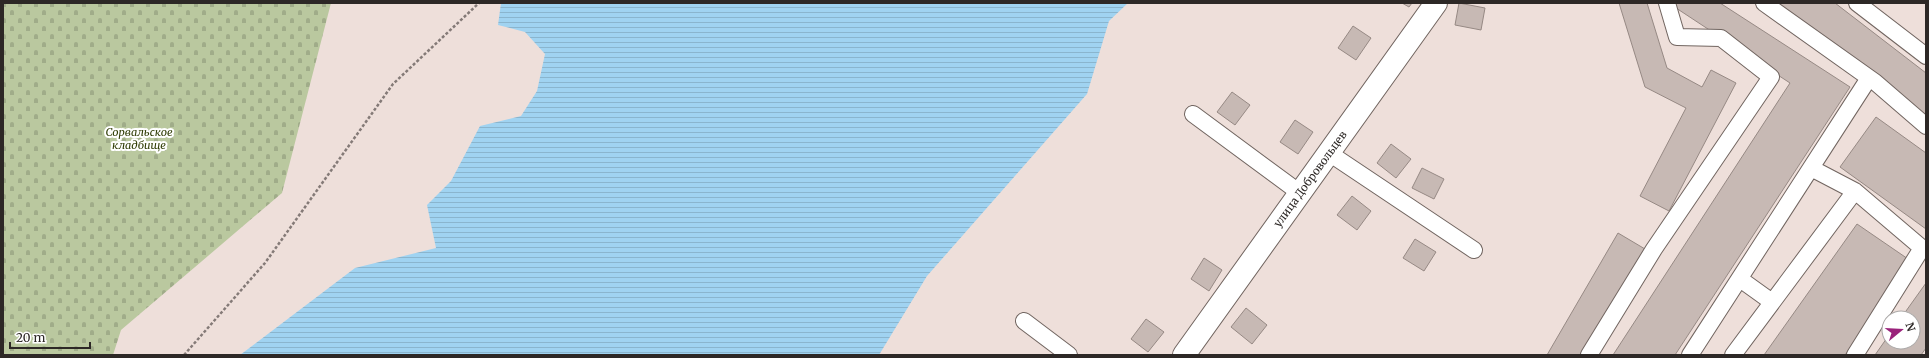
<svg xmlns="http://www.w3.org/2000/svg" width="1929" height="358" font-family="Merriweather,serif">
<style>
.cemetery{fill:url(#cemetery-stones)}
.water{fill:url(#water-rules)}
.building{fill:#c7b9b4;stroke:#968984}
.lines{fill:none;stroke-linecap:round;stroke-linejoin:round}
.service-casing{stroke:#716560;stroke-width:18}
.minor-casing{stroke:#716560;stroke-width:24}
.path{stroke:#847a77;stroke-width:2.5;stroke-dasharray:3 2;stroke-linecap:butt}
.service{stroke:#fff;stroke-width:16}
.minor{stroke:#fff;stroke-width:22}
.labels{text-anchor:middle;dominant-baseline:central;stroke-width:4;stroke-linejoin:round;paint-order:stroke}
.park-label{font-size:11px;font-style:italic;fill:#2f3c04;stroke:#fff}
.street-label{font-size:11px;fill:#2d2826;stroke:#fff}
</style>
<defs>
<pattern id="cemetery-stones" width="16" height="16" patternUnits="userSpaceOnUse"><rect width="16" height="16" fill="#bac89f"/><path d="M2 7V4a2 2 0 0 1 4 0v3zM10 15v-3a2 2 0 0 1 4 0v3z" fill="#a0ac89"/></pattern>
<pattern id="water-rules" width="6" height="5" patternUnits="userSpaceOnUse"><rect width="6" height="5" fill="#a0d3f1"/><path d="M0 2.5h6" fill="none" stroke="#8ab5ce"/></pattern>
</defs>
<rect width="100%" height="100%" fill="#eedfda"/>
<path class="cemetery" d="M3,3H331L282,193L121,330L113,355H3Z"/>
<path class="water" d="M501,3H1128L1109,21L1087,94L927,276L879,355H240L355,268L436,248L427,205L451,181L480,126L521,116L537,91L545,54L525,32L498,25Z"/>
<path class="building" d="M1402,3H1412L1409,7Z
M1459,3L1485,8L1481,30L1455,25Z
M1619,3H1647L1667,68L1702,87L1711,70L1736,83L1669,211L1640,196L1686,108L1645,87Z
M1675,3H1720L1850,87L1675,355H1613L1790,83L1673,6Z
M1772,3H1835L1926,73V121Z
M1353,26L1371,38L1356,60L1338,48Z
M1232,92L1250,105L1235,125L1217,112Z
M1876,117L1926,153V229L1840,167Z
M1295,120L1313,132L1298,154L1280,142Z
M1391,144L1411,159L1396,178L1377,163Z
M1422,168L1444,179L1434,199L1412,188Z
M1352,196L1371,211L1357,230L1337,215Z
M1857,224L1911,261L1845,355H1764Z
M1618,233L1645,249L1583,355H1547Z
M1415,239L1436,252L1424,271L1403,258Z
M1204,258L1222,270L1209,291L1191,279Z
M1926,283V348L1921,355H1875L1889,335V342H1913V318H1901Z
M1246,308L1267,325L1252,344L1231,327Z
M1146,319L1164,332L1148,352L1131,339Z"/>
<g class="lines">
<defs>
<path id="service" d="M1764,3L1875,82L1926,126
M1857,3L1926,56
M1193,114L1300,193
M1329,153L1474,250
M1811,168L1855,191
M1740,279L1772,302
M1024,321L1069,355
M1589,355L1654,249L1771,77L1721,38L1677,37L1667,3
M1690,355L1869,78
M1733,355L1855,191L1922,248L1855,355"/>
<path id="minor" d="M1184,355L1436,3"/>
</defs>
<use href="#service" class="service-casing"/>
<use href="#minor" class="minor-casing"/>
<path class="path" d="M184,355L265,263L393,84L479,3"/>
<use href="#service" class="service"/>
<use href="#minor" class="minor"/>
</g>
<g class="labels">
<g class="park-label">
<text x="139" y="132">Сорвальское<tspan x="139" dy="13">кладбище</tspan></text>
</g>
<g class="street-label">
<text transform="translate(1310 179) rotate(-54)">улица Добровольцев</text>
</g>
</g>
<rect width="1929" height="358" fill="none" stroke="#2d2826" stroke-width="8"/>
<g transform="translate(1901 330) rotate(72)"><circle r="19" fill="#ffffff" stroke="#aba9a8"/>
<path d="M0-3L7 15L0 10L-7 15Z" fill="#9a227b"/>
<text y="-6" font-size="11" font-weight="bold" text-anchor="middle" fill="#2d2826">N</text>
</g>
<path d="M10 342v6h80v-6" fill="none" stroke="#2d2826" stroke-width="2"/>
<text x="16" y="342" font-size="12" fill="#2d2826" stroke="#ffffff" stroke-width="3" paint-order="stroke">20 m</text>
</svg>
